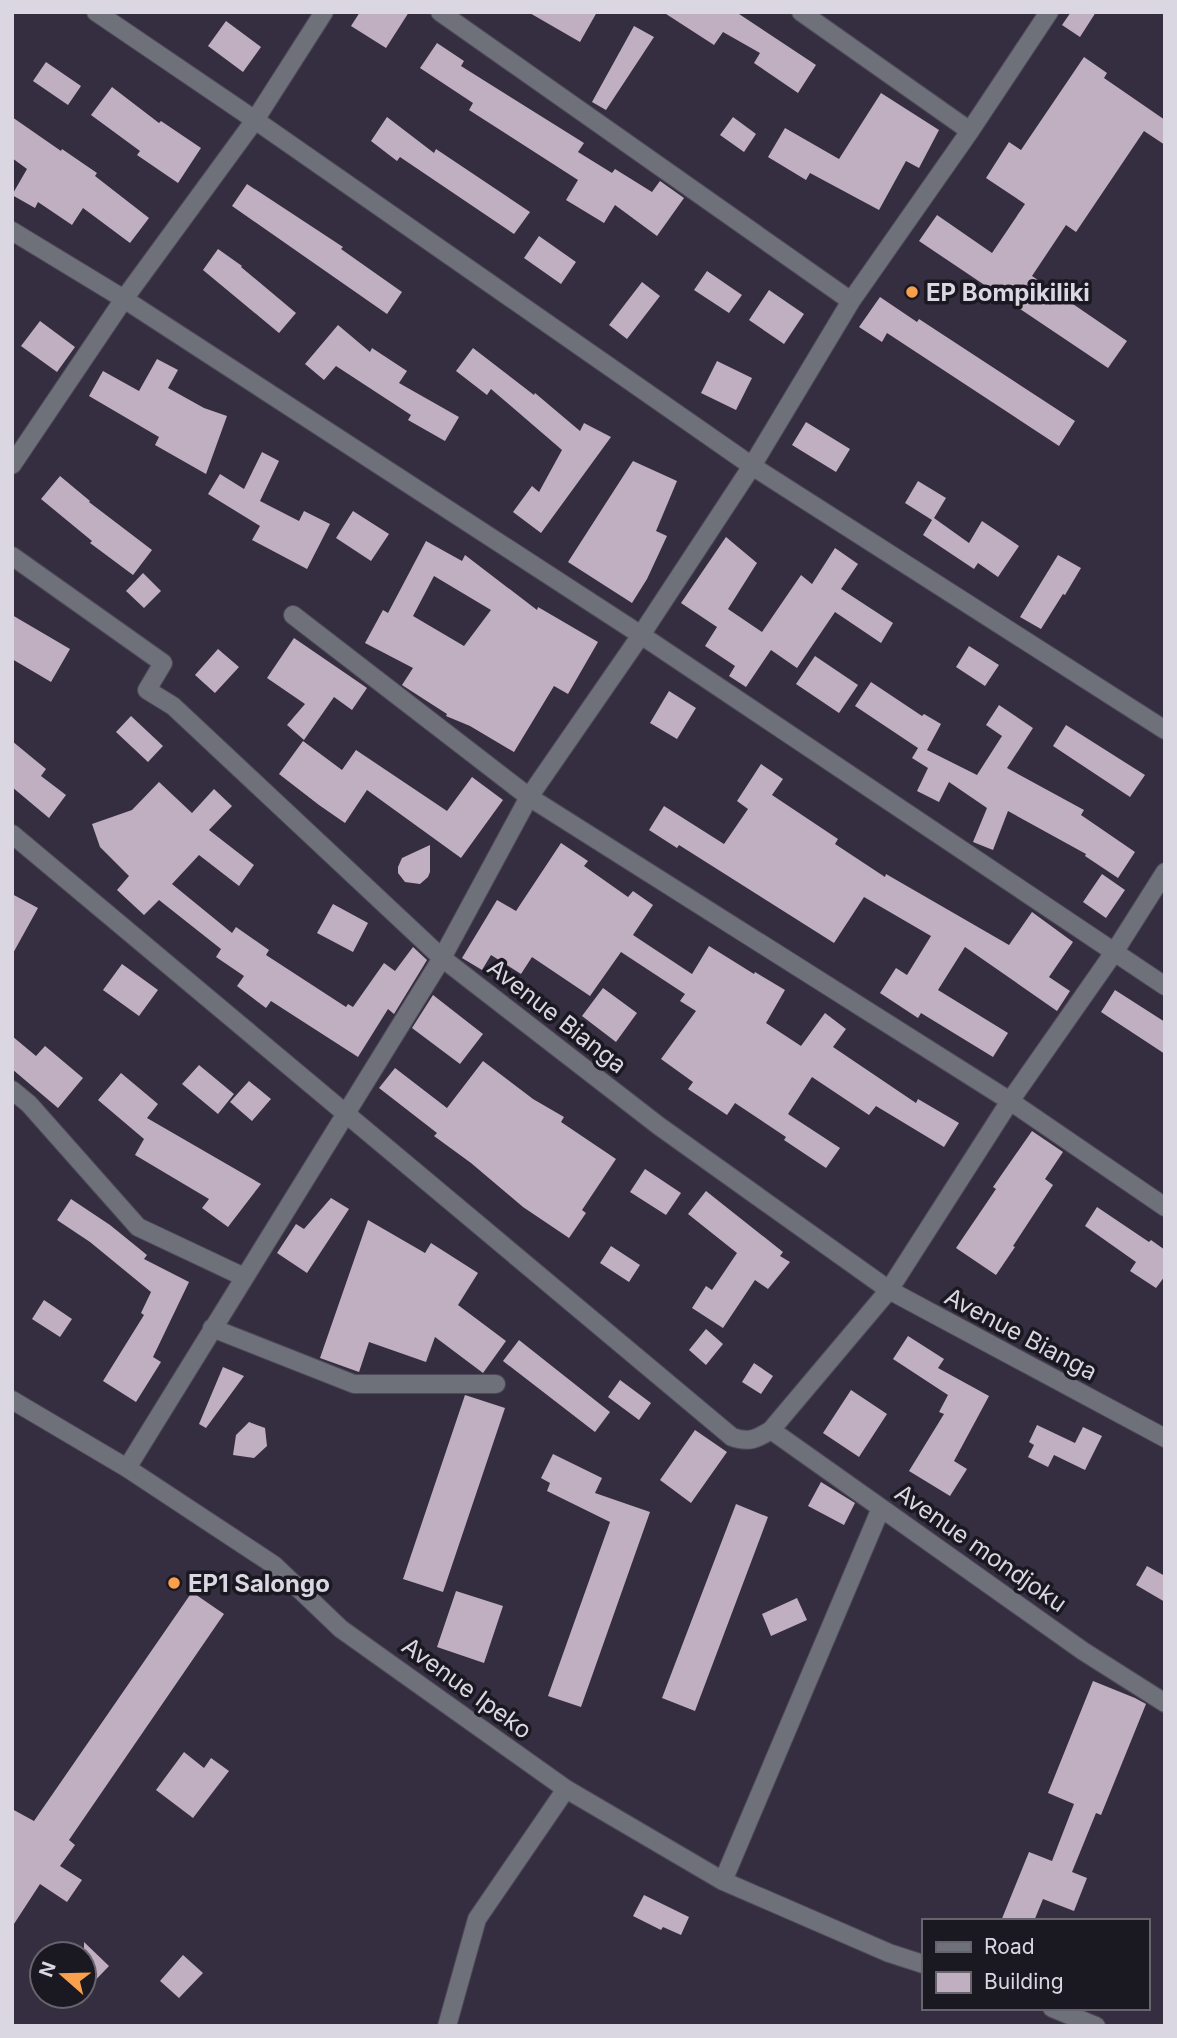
<svg xmlns="http://www.w3.org/2000/svg" width="1177" height="2038" font-family="Inter,sans-serif">
<style>
.building{fill:#c0afc1;fill-rule:evenodd}
.lines{fill:none;stroke-linecap:round;stroke-linejoin:round}
.minor-casing{stroke:#4f495a;stroke-width:20}
.minor{stroke:#6e707a;stroke-width:18}
.poi-dot{fill:#f9a04d;stroke:#1a1820;stroke-width:2.5}
.labels{text-anchor:middle;dominant-baseline:central;stroke-width:7;stroke-linejoin:round;paint-order:stroke}
.poi-label{font-size:24px;font-weight:bold;fill:#dad6e2;stroke:#1a1820;text-anchor:start}
.street-label{font-size:24px;fill:#dad6e2;stroke:#1a1820}
</style>
<rect width="100%" height="100%" fill="#342e40"/>
<path class="building" d="M360,12H409L386,48L351,26Z
M528,12H597L580,42Z
M663,12H736L816,65L798,93L754,63L760,53L723,32L714,45Z
M1071,12H1096L1080,37L1062,25Z
M226,21L261,47L243,72L208,46Z
M634,26L654,37L606,110L592,102Z
M437,43L464,61L461,66L584,143L578,152L612,173L615,169L652,192L660,181L684,198L657,236L615,205L604,223L566,200L578,180L469,110L473,103L420,68Z
M1084,57L1107,73L1104,78L1165,120V145L1144,131L1076,232L1066,225L1032,276L1127,341L1108,368L919,241L937,215L992,253L1025,204L986,178L1009,142L1021,150Z
M46,62L81,86L68,105L33,81Z
M112,87L159,123L161,121L201,148L178,183L137,155L140,151L91,115Z
M881,93L939,130L919,168L906,161L879,210L810,173L806,180L768,157L785,128L839,159Z
M12,117L61,151L62,149L97,173L95,176L149,218L130,243L83,208L72,225L38,202L35,208L12,195L27,169L12,158Z
M387,117L434,153L436,149L530,212L514,234L400,157L397,161L371,141Z
M733,117L756,134L744,152L720,135Z
M247,184L343,247L341,249L402,292L387,314L232,206Z
M539,236L576,262L561,284L524,258Z
M218,249L242,266L241,267L296,313L279,333L203,270Z
M707,271L742,295L729,313L694,290Z
M642,282L660,296L627,339L609,325Z
M769,290L804,314L784,344L749,320Z
M880,297L917,322L919,319L1075,421L1059,446L887,333L882,342L859,327Z
M40,321L75,347L57,372L21,346Z
M338,325L370,352L372,348L407,371L399,383L459,417L445,441L408,420L411,415L336,366L324,380L305,364Z
M473,348L534,395L535,393L580,431L584,423L611,437L541,533L513,512L532,486L539,492L562,450L491,389L487,395L456,371Z
M157,359L178,370L168,388L204,408L227,416L206,474L155,445L159,437L89,396L103,371L139,391Z
M717,361L752,378L736,410L701,393Z
M806,422L850,449L836,472L792,445Z
M262,452L279,461L260,501L299,521L304,511L330,524L307,569L252,540L260,526L208,494L220,474L244,489Z
M633,461L677,481L656,531L667,536L647,579L632,603L568,562Z
M60,476L90,501L89,502L152,550L133,575L90,543L92,541L41,499Z
M918,481L946,498L934,518L969,543L982,521L1019,546L998,577L978,563L974,569L923,535L932,520L905,503Z
M353,511L389,534L371,561L336,538Z
M726,537L757,563L728,609L762,632L801,575L812,584L835,548L858,564L841,589L893,623L881,643L835,612L797,668L771,650L746,687L729,676L735,666L705,646L717,627L681,603Z
M426,541L462,561L465,555L537,610L538,607L598,642L568,694L554,686L514,752L470,726L446,716L447,714L405,687L402,685L413,668L365,643L383,610L388,613ZM434,576L491,610L464,646L413,616Z
M1058,555L1081,568L1065,595L1063,594L1041,629L1020,617Z
M143,573L161,591L144,608L126,591Z
M12,615L70,649L51,682L12,659Z
M294,638L367,688L352,710L334,697L304,740L287,725L305,704L267,678Z
M969,646L999,665L985,686L956,667Z
M218,649L239,667L215,693L195,675Z
M815,656L858,685L839,713L796,684Z
M871,682L922,716L924,714L941,724L927,750L977,775L1002,736L986,725L999,705L1033,728L1007,768L1084,810L1081,815L1135,852L1118,878L1085,856L1086,854L1008,811L993,850L973,842L987,808L949,782L939,802L917,791L928,768L912,758L918,748L855,706Z
M669,691L696,708L677,739L650,723Z
M131,716L163,746L148,762L116,732Z
M1066,725L1145,775L1130,797L1053,746Z
M12,741L46,769L41,776L66,795L49,818L12,787Z
M303,741L342,770L356,750L447,811L472,777L503,800L461,858L367,790L345,823L319,805L279,774Z
M761,764L783,779L772,795L838,839L835,844L885,877L886,874L1009,945L1032,912L1073,942L1049,977L1070,991L1057,1011L965,947L938,990L1008,1033L993,1057L921,1013L918,1018L880,993L896,968L907,975L931,936L864,897L834,943L679,845L677,848L649,830L664,806L724,844L748,809L737,801Z
M159,782L192,813L214,789L232,806L209,830L254,865L239,886L199,855L172,884L232,933L236,927L269,950L266,955L346,1007L348,1004L353,1007L384,963L395,971L413,947L427,960L394,1014L388,1009L358,1057L271,1001L266,1008L237,986L244,976L216,957L221,949L159,900L144,915L117,890L129,876L100,847L92,824L132,810Z
M561,843L588,861L584,866L628,897L633,891L653,905L633,935L692,974L709,946L754,974L755,972L785,990L766,1023L801,1046L825,1013L846,1029L833,1047L916,1103L918,1099L959,1123L944,1147L876,1106L869,1115L812,1077L788,1114L840,1148L826,1168L784,1140L786,1137L735,1103L727,1115L688,1089L693,1082L661,1059L696,1011L680,1001L685,994L621,952L590,996L532,957L521,974L491,955L482,970L462,958L497,900L516,911Z
M430,845V872L428,877L420,884L405,882L398,873V867L402,858Z
M1102,874L1125,890L1106,918L1083,902Z
M12,894L38,908L12,955Z
M333,904L368,923L353,952L317,933Z
M122,964L158,990L139,1016L103,990Z
M603,988L637,1013L616,1042L582,1016Z
M1115,990L1165,1022V1054L1101,1012Z
M433,995L483,1034L460,1064L412,1028Z
M12,1036L36,1056L45,1046L83,1078L58,1108L12,1069Z
M483,1061L533,1099L564,1117L561,1122L616,1159L582,1210L586,1213L569,1238L523,1207L471,1163L434,1136L437,1133L379,1088L395,1068L447,1108Z
M199,1065L234,1094L218,1114L182,1084Z
M121,1073L158,1104L147,1118L261,1184L228,1227L202,1208L209,1199L135,1155L144,1139L98,1100Z
M249,1081L271,1099L252,1121L230,1102Z
M1032,1131L1063,1152L1045,1179L1053,1185L1013,1246L1015,1247L996,1275L956,1248L996,1189L993,1187Z
M645,1169L681,1193L666,1215L630,1192Z
M706,1191L783,1252L780,1256L790,1262L768,1289L755,1280L723,1328L692,1308L706,1286L712,1290L737,1253L688,1214Z
M331,1198L349,1209L307,1273L277,1253L296,1224L304,1229Z
M71,1199L110,1225L147,1255L144,1259L189,1282L153,1357L161,1362L136,1402L103,1381L144,1315L141,1313L151,1292L90,1242L57,1220Z
M1097,1207L1149,1242L1151,1240L1165,1250V1276L1156,1288L1130,1271L1136,1262L1085,1226Z
M368,1220L425,1253L431,1243L478,1273L458,1305L506,1341L483,1373L435,1337L426,1362L369,1342L359,1372L320,1358Z
M611,1246L640,1265L629,1282L600,1263Z
M44,1300L72,1319L60,1337L32,1319Z
M706,1329L723,1344L706,1365L689,1350Z
M908,1336L944,1359L938,1368L989,1396L954,1461L967,1469L950,1496L909,1471L944,1414L939,1412L948,1395L893,1359Z
M519,1340L610,1412L595,1432L503,1361Z
M754,1363L773,1376L761,1394L742,1382Z
M223,1367L244,1376L206,1428L199,1424Z
M620,1380L651,1403L639,1420L608,1397Z
M851,1390L887,1414L859,1457L823,1433Z
M465,1395L505,1408L443,1592L403,1579Z
M249,1422L265,1428L267,1446L254,1458L233,1455L236,1435Z
M1037,1425L1075,1443L1083,1427L1102,1436L1085,1470L1054,1455L1048,1467L1028,1457L1034,1445L1029,1442Z
M695,1430L727,1452L691,1503L660,1480Z
M553,1454L602,1478L595,1493L650,1512L581,1707L548,1696L610,1522L547,1491L550,1483L541,1478Z
M821,1482L855,1503L844,1525L808,1506Z
M736,1504L768,1517L695,1711L662,1698Z
M1147,1566L1165,1576V1602L1136,1585Z
M456,1591L503,1606L484,1663L437,1647Z
M192,1592L224,1614L69,1840L75,1845L60,1866L82,1880L67,1902L40,1884L12,1927V1809L34,1821Z
M797,1598L807,1620L771,1636L762,1614Z
M1093,1681L1135,1698L1146,1704L1101,1815L1096,1813L1072,1872L1087,1878L1074,1911L1043,1899L1034,1921H1001L1029,1852L1052,1861L1074,1804L1048,1793Z
M184,1752L204,1768L211,1758L229,1771L193,1818L156,1790Z
M644,1895L689,1917L681,1935L663,1927L661,1930L633,1916Z
M84,1942L109,1966L84,1992Z
M183,1955L203,1973L179,1998L160,1981Z"/>
<g class="lines">
<defs>
<path id="minor" d="M96,12L255,120L752,466L1165,730
M440,12L851,301
M801,12L970,131
M12,231L124,299L641,635L1165,986
M12,465L124,299L255,120L324,12
M12,556L163,663L147,690L173,706L442,958L659,1126L889,1290L1165,1438
M293,615L529,797L1010,1101L1165,1207
M12,834L732,1437C749,1443 757,1439 771,1430L889,1290L1010,1101L1115,951L1165,872
M12,1090L29,1104L138,1227L244,1277
M212,1328L354,1384H496
M12,1400L127,1468L274,1565L341,1629L566,1789L723,1881L889,1953L923,1964
M771,1430L1083,1651L1165,1703
M127,1468L442,958L529,797L641,635L752,466L851,301L970,131L1049,12
M723,1881L881,1508
M1052,2008L1096,2026
M447,2026L477,1919L566,1789"/>
</defs>
<use href="#minor" class="minor-casing"/>
<use href="#minor" class="minor"/>
</g>
<g class="poi-dot">
<circle cx="912" cy="292" r="7"/>
<circle cx="174" cy="1583" r="7"/>
</g>
<g class="labels">
<g class="poi-label">
<text x="926" y="292">EP Bompikiliki</text>
<text x="188" y="1583">EP1 Salongo</text>
</g>
<g class="street-label">
<text transform="translate(557 1016) rotate(38)">Avenue Bianga</text>
<text transform="translate(1021 1334) rotate(28)">Avenue Bianga</text>
<text transform="translate(981 1548) rotate(35)">Avenue mondjoku</text>
<text transform="translate(467 1688) rotate(36)">Avenue Ipeko</text>
</g>
</g>
<rect width="1177" height="2038" fill="none" stroke="#dad6e2" stroke-width="28"/>
<rect x="922" y="1919" width="228" height="91" fill="#1a1820" stroke="#67646e" stroke-width="2"/>
<rect x="936" y="1942" width="35" height="10" fill="#6e707a" stroke="#67646e" stroke-width="2"/>
<text x="984" y="1954" font-size="21" fill="#dad6e2">Road</text>
<rect x="936" y="1972" width="35" height="21" fill="#c0afc1" stroke="#67646e" stroke-width="2"/>
<text x="984" y="1989" font-size="21" fill="#dad6e2">Building</text>
<g transform="translate(63 1975) rotate(290)"><circle r="33" fill="#1a1820" stroke="#67646e" stroke-width="2"/>
<path d="M0-5L12 26L0 18L-12 26Z" fill="#f9a04d"/>
<text y="-10" font-size="19" font-weight="bold" text-anchor="middle" fill="#dad6e2">N</text>
</g>
</svg>
